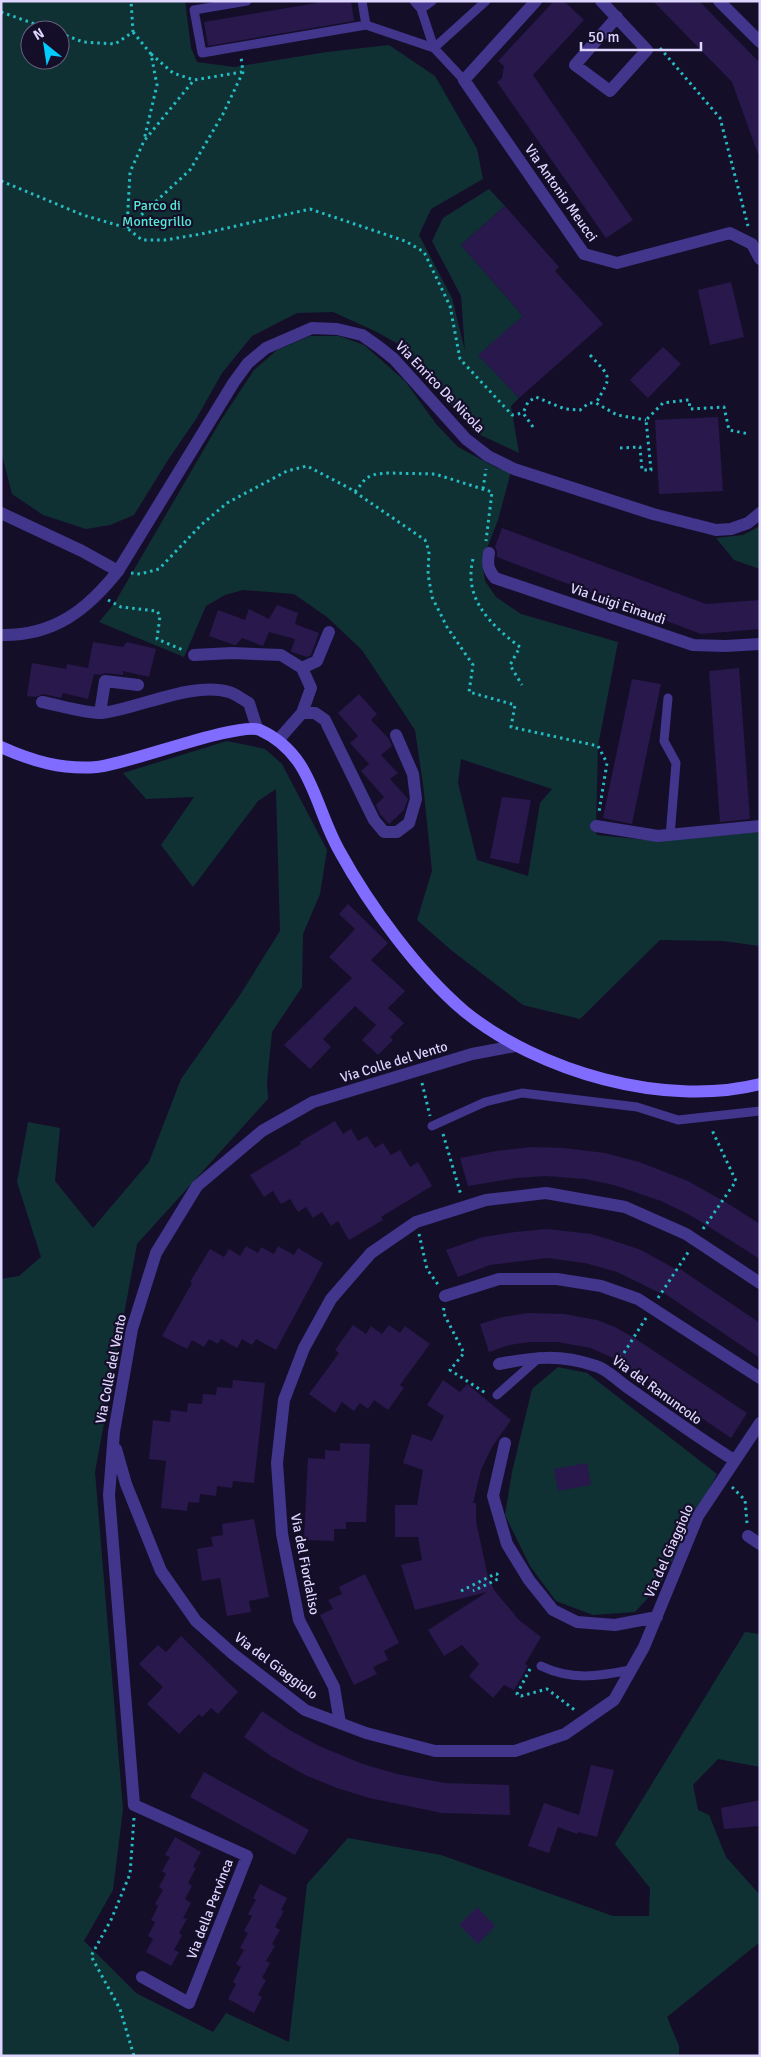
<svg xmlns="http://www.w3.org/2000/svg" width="761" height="2057" font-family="Signika,sans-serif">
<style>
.green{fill:#103134;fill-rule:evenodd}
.building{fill:#28184c}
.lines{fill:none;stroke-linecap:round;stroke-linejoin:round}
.path{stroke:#25bdc4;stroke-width:3;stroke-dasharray:2.5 4;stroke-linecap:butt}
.service{stroke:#41358c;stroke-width:9}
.minor{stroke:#41358c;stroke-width:12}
.tertiary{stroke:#41358c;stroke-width:12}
.secondary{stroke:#806dff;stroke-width:12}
.labels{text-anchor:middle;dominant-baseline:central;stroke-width:4.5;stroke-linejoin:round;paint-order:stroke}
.street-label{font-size:14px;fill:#dfd6ff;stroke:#150e29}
.park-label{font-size:14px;fill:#57ead4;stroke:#150e29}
</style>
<rect width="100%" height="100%" fill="#150e29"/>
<path class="green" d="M1,1H185L191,48L197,62L234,67L327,52L389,45L435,76L477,149L483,179L431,209L419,235L452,298L465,351L461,296L432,241L443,218L489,189L505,206L461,245L523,316L479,355L519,398L511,406L519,453L474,432L400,345L375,331L333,312L297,313L252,336L222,373L196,419L168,460L134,515L110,525L86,529L43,515L12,494L1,451ZM30,30H60V60H30Z
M310,336H339L364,345L405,381L436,424L458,447L497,468L511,472L498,520L482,561L485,581L496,597L521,614L618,642L598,746L596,826L593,825L597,835L657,841L760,832V946L723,941L660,940L580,1019L523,1005L451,950L417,920L432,871L423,784L415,730L362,650L327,617L294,594L243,590L225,595L206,606L184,657L99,622L114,604L221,420L254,370L277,350ZM461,759L552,789L540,803L528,876L477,860L458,783Z
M760,526V569L734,560L716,538L743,535Z
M227,741L265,749L282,764L327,850L320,894L303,934L302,987L272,1032L267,1082L268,1099L137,1244L95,1472L123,1809L113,1890L84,1941L136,1993L213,2032L226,2013L289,2042L307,1884L348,1838L441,1855L613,1916H649L650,1888L615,1844L745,1632L760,1634V1767L718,1759L693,1785L698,1810L709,1815L726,1857L760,1895V1942L667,2017L679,2046V2056H1V1279L19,1276L41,1257L17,1182L28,1122L60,1128L55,1181L93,1228L149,1162L181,1079L240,995L280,931L276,789L258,801L193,887L161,845L194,797L146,799L123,773Z
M558,1367L587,1373L717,1474L660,1585L635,1612L593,1615L556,1601L530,1566L505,1515L512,1472L532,1389Z"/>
<path class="building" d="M317,1H351L354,21L208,46L204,22L317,3Z
M554,1H564L584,20L533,75L633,220L606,238L497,82L502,78L504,66L498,61Z
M653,1H699L760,63V154H758L732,82Z
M505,206L559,267L555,271L603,324L519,398L478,355L523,316L461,245Z
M731,282L744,337L710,345L698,290Z
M663,347L681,364L648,398L630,380Z
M718,417L723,491L659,494L655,420Z
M502,528L706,604L760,600V629L701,634L497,557V551L495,547Z
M277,605L298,613L295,624L319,633L311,655L307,657L292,652L291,651L295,639L269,632L263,646L242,638L236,645H234L209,636L218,610L245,620L249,609L269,619Z
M93,642L123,647L127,642L156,649L149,677L123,671V675L106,673L99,675L94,674L88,699L63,693L61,698L43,694L36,697L27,696L32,663L66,669L67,664L88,668Z
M739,668L750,819L720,822L709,671Z
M632,679L661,684L632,824L603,818Z
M359,694L377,714L371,720L389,739L392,746L381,755L398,773L390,779L408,799L404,810L389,824L380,814L376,805L384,797L361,771L369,764L350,743L358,736L338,713Z
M502,797L531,800L519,864L490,858Z
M348,904L388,943L371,960L405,991L388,1008L404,1023L390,1037L393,1040L378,1055L362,1040L376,1025L355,1006L323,1039L331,1047L310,1069L284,1045L352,978L329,957L355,929L339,914Z
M335,1121L343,1134L351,1129L358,1141L367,1136L375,1148L383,1143L391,1155L400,1150L410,1167L418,1162L432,1186L381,1217L383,1220L349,1240L338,1221L331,1226L322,1212L313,1218L306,1207L298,1212L290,1199L281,1204L273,1191L264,1197L250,1175L301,1144L300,1142Z
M531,1147L564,1148L605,1153L639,1162L688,1181L727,1203L760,1224V1259L690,1215L661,1201L614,1185L585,1179L546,1176L516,1178L468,1186L460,1158L496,1151Z
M547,1229L591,1234L608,1239L641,1250L679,1271L680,1269L760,1323V1358L661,1291L660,1293L617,1272L585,1263L547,1258L490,1265L458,1277L446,1250L483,1237L515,1232Z
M246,1246L258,1253L261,1247L274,1254L278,1246L294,1255L298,1248L323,1263L276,1350L256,1339L252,1345L242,1339L237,1348L221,1339L218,1344L209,1339L204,1347L192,1340L187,1349L162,1336L192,1283L190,1282L210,1249L224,1257L229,1249L240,1256Z
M528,1313L564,1314L597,1320L615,1327L636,1339L747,1413L731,1438L615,1359L591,1348L557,1342H530L509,1345L489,1352L480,1324L503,1317Z
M353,1325L366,1334L371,1326L382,1334L389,1325L400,1333L405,1326L430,1344L400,1385L404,1388L388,1410L374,1400L368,1409L360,1403L354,1411L342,1402L335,1413L309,1394L339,1353L335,1350Z
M233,1380L265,1383L254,1483L233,1481L232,1488L217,1486L216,1496L200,1494L199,1503L188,1502L187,1511L161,1508L166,1461L149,1459L153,1420L170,1422L171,1410L187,1412L188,1403L202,1404L203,1394L216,1395L217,1387L232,1388Z
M443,1380L460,1392L467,1384L511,1420L492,1447L481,1470L473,1503H476V1521L488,1577L494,1590L519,1620L541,1637L525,1664L528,1666L514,1690L504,1685L493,1698L469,1676L479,1664L462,1645L444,1656L428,1630L487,1592L415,1610L401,1565L422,1560L418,1537H395V1505H417L423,1470L403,1463L412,1434L432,1441L444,1416L427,1405Z
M340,1443L370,1444L366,1522H346V1529H334V1541L304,1540L308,1458L325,1459V1450L340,1451Z
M587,1463L591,1485L558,1491L554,1469Z
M254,1519L269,1597L249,1601L251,1612L227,1616L220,1578L202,1581L197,1549L213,1546L211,1537L223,1535L222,1524Z
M365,1574L399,1643L384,1651L388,1660L373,1667L377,1674L354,1685L320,1615L333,1609L328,1600L342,1594L339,1587Z
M181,1636L238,1692L218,1714L211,1708L202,1717L199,1714L179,1734L147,1704L163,1687L139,1664L158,1645L166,1652Z
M262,1711L288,1729L319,1746L363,1764L397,1774L445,1783L509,1785L510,1815L442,1813L369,1798L337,1788L305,1775L271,1756L244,1737Z
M591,1765L614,1770L597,1837L578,1832L577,1834L558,1827L549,1853L528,1846L544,1803L579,1815Z
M204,1772L309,1830L295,1855L190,1797Z
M760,1800V1826L724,1829L721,1808Z
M175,1837L201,1852L193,1867L196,1868L188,1883L192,1886L185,1899L191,1903L183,1918L187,1919L179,1933L182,1935L174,1950L179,1952L171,1966L146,1952L153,1939L148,1936L155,1922L151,1920L158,1906L155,1904L163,1890L159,1887L166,1874L162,1871L170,1857L165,1855Z
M260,1884L287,1898L281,1910L284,1911L275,1927L280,1930L272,1944L275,1946L266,1961L270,1963L262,1978L266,1980L258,1995L262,1997L254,2013L228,1999L236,1984L233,1982L241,1967L236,1964L244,1950L240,1948L248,1933L244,1931L252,1916L248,1914L256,1900L253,1898Z
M477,1907L495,1926L478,1944L459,1925Z"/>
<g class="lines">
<path class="path" d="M1,12L52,30
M133,32L151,54L157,85L144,140
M60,33L83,42L115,44L133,32L131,1
M660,48L720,118L748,226
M151,54L173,73L194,80
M1,181L83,215L127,228L142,240H165L201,234L310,209L405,241L424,252L450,306L460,359L512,415L523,413
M127,227L130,172L144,141L194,80L242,72
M127,228L190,170L223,114L243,72L241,57
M590,355C612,379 612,375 596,403
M533,427L523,413L528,402L536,397L565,409L580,410L589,403H596L617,415L646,420
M620,448L640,447L642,470H651L646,420L663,403L689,400L690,409L724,407L729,430L749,434
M483,489L486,469
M355,492L366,478L376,474L388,473L435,474L492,492L486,541
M473,559C463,599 491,625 520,647L510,665L522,685
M131,573L140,574L159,569L201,525L227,503L287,471L307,466L349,488L425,540L429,551L428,574L432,597L447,627L473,665L469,692L515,705L511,727L598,746L607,763L599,812
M108,600L121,607L157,611L160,616L157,639L183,650
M422,1083L430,1116
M443,1134L461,1195
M703,1229L736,1181L711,1128
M419,1234L427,1269L439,1286
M658,1298L689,1251
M444,1308L443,1312L464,1353L450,1370L487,1394
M617,1364L646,1318
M732,1487L745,1500L747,1523
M461,1591L493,1575L497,1574L498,1577V1579L473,1591
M530,1669L517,1694L521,1696L547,1689L576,1711
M134,1818L130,1874L111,1920L91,1956L120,2009L134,2056"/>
<path class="service" d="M247,1L194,10L202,53L366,25L434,48L486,1
M362,1L366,25
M414,1L421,9L434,48L464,80
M419,4L421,9L432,1
M668,698L664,741L676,763L670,836
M432,1126L485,1102L522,1093L637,1107L678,1120L760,1111
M497,1395L540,1357
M541,1666C572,1681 599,1676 631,1670"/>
<path class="minor" d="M536,1L464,80L584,254L617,263L730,233L752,244L760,259
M601,1L647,50L610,91L575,65L617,17
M719,1L760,42
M1,513L82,551L118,571
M489,553C487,564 488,570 495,578L693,645L725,646L760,644
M194,655L232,653L281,655L302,668L311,688L302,713L279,739
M302,668L317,661L329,632
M42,702C58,705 88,714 102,713C141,708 193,681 229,692C236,694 243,700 249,703L257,728
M100,713L105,681L138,685
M302,713H315L325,720L374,820L384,832H397L409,823L416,799L413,774L396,735
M596,826L658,836L760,826
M445,1296L499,1279H557L601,1286L638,1299L760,1378
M499,1364C534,1357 560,1354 596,1366C607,1369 618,1381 627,1387C663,1412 697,1437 734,1460
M505,1443L493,1496L507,1544L529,1580L553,1610L577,1622L615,1625L657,1617
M116,1449L126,1484L161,1571L196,1621L233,1654L305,1710L366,1733L435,1751H515L565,1734L614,1700L644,1647L698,1516L760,1423
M748,1536L760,1544
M340,1723L334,1687L299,1620L282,1534L277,1463L284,1400L304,1348L331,1299L371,1253L416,1222L486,1200L546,1193L625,1207L686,1234L760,1283
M142,1977L189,2003L247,1856L134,1805L109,1495L114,1432L132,1329L156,1253L197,1186L262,1131L313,1102L472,1054L515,1046"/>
<path class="tertiary" d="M1,635C54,636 87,610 118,571L234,382L248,363L266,348L312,328L337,329L362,335L379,347L394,359L466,439L488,456L514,469L653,514L716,530L731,529L748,523L760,513"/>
<path class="secondary" d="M1,747C32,761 62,770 97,767C129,764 239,721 260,730C313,754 314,807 340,852C369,905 418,972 464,1011C539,1072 665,1108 760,1084"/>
</g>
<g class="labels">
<g class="street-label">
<text transform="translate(561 193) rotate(55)">Via Antonio Meucci</text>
<text transform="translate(440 387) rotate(46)">Via Enrico De Nicola</text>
<text transform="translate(618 604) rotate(19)">Via Luigi Einaudi</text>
<text transform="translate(394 1062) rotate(-17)">Via Colle del Vento</text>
<text transform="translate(111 1369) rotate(-79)">Via Colle del Vento</text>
<text transform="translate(657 1390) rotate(36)">Via del Ranuncolo</text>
<text transform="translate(669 1551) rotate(-66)">Via del Giaggiolo</text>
<text transform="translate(305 1564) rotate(79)">Via del Fiordaliso</text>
<text transform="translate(276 1666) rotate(37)">Via del Giaggiolo</text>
<text transform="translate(210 1909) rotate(-69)">Via della Pervinca</text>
</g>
<g class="park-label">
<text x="157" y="205">Parco di<tspan x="157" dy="16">Montegrillo</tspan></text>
</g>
</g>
<rect width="761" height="2057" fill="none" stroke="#dfd6ff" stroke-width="5"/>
<g transform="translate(45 45) rotate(330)"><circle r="24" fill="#150e29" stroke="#665e7f"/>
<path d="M0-4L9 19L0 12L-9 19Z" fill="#02ccff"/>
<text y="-8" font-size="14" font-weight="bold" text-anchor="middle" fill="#dfd6ff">N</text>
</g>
<path d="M581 42v8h120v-8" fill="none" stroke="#dfd6ff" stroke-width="2.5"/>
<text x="588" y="42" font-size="15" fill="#dfd6ff" stroke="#150e29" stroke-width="4" paint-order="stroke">50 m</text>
</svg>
